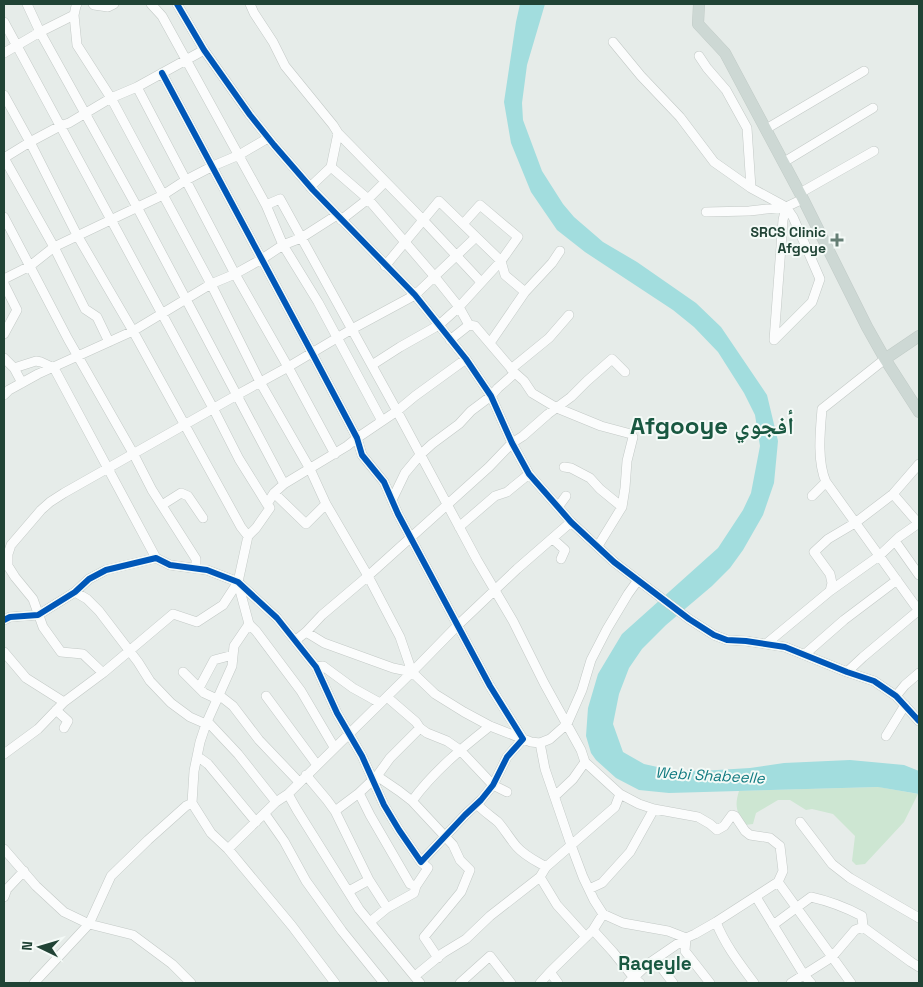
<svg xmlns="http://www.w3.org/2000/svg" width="923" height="987" font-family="'Space Grotesk','Noto Naskh Arabic',sans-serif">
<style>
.green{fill:#cde6d2}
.water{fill:#a2ddde}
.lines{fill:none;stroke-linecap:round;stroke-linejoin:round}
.minor-casing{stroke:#c3c9c6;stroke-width:10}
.major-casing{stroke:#c1cbc7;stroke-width:12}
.minor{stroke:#fbfcfc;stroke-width:9}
.major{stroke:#cdd8d4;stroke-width:11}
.cycleway-casing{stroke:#f4faf7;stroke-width:9}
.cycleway{stroke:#0057b8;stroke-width:6}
.poi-dot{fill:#657e74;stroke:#f4faf7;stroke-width:2}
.labels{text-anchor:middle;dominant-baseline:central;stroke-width:4;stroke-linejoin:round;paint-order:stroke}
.poi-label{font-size:14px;font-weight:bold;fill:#204335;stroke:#f4faf7;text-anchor:end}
.water-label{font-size:15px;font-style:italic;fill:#127b81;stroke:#f4faf7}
.district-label{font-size:19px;font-weight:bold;fill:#195841;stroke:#f4faf7}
.town-label{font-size:24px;font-weight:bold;fill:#195841;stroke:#f4faf7}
</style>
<rect width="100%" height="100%" fill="#e6ece9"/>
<path class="green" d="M879,787L918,794L904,822L865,864L856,865L852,861L855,836L833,814L812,809L806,810L790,800H778L756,813L753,824L745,825C737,812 734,807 739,791Z"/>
<path class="water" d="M520,4H545L527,65L522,103L523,120L542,171L563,204L574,217L603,242L637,262L696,303L721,327L767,395L778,441L774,483L763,515L743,550L730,568L712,586L666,625L642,649L629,668L619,694L613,724L623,752L644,764L671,770L701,771L750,768L784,763L850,760L904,765L919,771V794L878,787L669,793L639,790L616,778L596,760L591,753L586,736L588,708L598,674L622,634L718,548L743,510L751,493L760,446L755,415L744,393L718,352L694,327L673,310L585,252L557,230L531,192L511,143L504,102L516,22Z"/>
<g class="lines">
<defs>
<path id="minor" d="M27,4L40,32L137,207L284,484
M77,4L76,6L74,15L77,45L111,98L211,284L260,382L310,469L326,504L368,576L400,637L412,672L435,694L464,712L490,726L531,742L540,743L550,739L567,724L582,690L591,660L607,629L628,594L638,580
M93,4L94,5L108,7L114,4
M151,4L162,16L266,205L283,245L318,302L382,421
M177,4L204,50L250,115L274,145L313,190L415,295L466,359L491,396L512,443L529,474L558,507L571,522L614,562L689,619L714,635L727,640L746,641L785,647L847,672L874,681L896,696L919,721
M250,4L254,13L273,42L285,66L333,125L338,133L424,221L481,282
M4,22L213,408L239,459L267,504
M613,42L641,76L680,117L714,162L751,188
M4,53L40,32L74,15
M699,56L707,68L726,90L747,128L751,188L786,207L793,217L820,279L812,302L774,340
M137,87L235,274L288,367L335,454
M4,95L30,142L77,235L133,331L241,527L248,536
M766,129L864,71
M4,158L30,142L60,126L69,123L111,98L137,87L204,50
M4,158L54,247L85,309L97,317L109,342
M784,162L873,108
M331,167L368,199L435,277L459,307L469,325
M310,187L331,167L338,133
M800,193L874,151
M266,205L280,199L397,411L477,560L513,621L544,683L581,750L585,762L620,794L639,804L654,809L698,817L710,824L717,830L724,826L732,815L735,816L745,831L750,835L770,838L780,846L783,871L778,882L716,922L695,934L686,938L648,964L628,983
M706,212L749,211L786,207L803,199
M4,217L68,339L133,453L152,490L196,559V569
M341,220L368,199L385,182
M385,266L439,201L501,261L505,275L525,292
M4,279L30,266L54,247L163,195L186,180L213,166L239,155L268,138
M4,284L17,310L4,334
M450,340L469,325L475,326L515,373L524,381L532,393L557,408L601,426L631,434L633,437L627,461L625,488L622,507L598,546
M774,340L783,220L786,207
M490,343L525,292L552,263L560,251
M4,358L14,368L22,383
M885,359L822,409C820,432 817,462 826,482L919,611
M372,365L400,347L439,325L459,307L501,261L518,237L480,205L463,224
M14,368L36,361L41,362L54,368L156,558
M511,369L549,338L569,315
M4,395L9,390L38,374L133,331L211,284L235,274L262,259L283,245L301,238L337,215
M564,467L571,468L590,478L600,489L622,507
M274,493L306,524L326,504
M893,494L919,524
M812,496L826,482
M392,500L405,473L420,455L432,444L459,424L471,411L491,396L498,388L515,373
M162,505L181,493L188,496L203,518
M558,507L566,496
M459,527L495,496L507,492L529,474
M553,539L565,550L561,559
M895,541L919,575
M238,583L249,624L234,646L232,666L206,724L200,742L194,771L192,803L211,833L228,849L292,926L335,983
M830,591L832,583L830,574L814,552L828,539L855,523L893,494L919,464
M75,592L87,599L99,611L138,662L150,681L171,703L190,717L206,724
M4,620L10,617L38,615L75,592L89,579L106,570L156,558L170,565L207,570L238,582L277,618L316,667L337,713L362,756L384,805L399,830L421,862L465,815L481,800L493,785L507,757L523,739L490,686L398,514L384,482L362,455L357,438L312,353L162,73
M249,624L256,631L301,691L334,747
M306,632L324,643L393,668L412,672
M296,640L306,632L322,615L368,576L489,467L512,443L523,436L548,414L571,397L587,381L612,359L625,372
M766,644L830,591L879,556L899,537L919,523
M4,652L26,678L64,702
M804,655L844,620L897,580
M316,667L323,666L353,688L380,703
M183,672L204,693L217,699
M847,672L863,657L919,610
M103,673L83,654L61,652L43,627L33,599L15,577L8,566V554L11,545L41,510L50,502L64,493L237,395L288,367L352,329L415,295L476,237
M199,688L214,660L233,655
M219,695L233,706L259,740L299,782
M266,696L317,765
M896,696L905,685L919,673
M387,697L416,722L420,728L427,733L447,741L460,750L493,785L507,792
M56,710L68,721L64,728
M207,721L238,754L276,802
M886,736L905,705
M540,743L545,769L571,845L583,877L594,900L603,914L623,923L668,931L686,938L685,951L710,983
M4,754L38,729L64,702L103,673L173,614L197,622L223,605L238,582L248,536L256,528L270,508L267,504L274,493L284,484L347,446L357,438L397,411L415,396L466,359
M197,756L208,764L256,822
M306,775L327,800L335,811L369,880L387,908
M377,776L399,791L412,801L453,845L460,860L470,870L461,892L424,937L438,958
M359,793L370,815L410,884L416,886L428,868L421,862
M288,794L297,810L359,909L420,983
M555,796L573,779L585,762
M412,801C433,772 462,748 490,726
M477,804C483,811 491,816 498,822C505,830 510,839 517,847C525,856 536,861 546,867
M335,811L359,793L377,776L390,758L420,728
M265,814L284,841L306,881L342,931L384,983
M800,822L832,864L850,878L919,918
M4,849L36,886L64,912L89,924L133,935L172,964L191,983
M228,849L276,802L288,794L412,672L458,625L517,569L571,522
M540,877L557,905L586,937
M778,882L851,983
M589,889L602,883L630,852L654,809
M349,891L369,880
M4,897L7,889L24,871
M756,897L804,975L811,983
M370,922L387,908L414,893L416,886
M716,922C725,945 740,964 754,983
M773,925L811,897C829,901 845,907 862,916L863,927
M593,930L613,952L634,978L640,983
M655,959L673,983
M550,972L558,983
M415,976L443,953L466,939L490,916L540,877L546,867L615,807L620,794
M34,983L89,924L111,876L148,840L186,806L192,803
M460,983L490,956L511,983
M540,983L550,972L593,930L603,914
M791,983L832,957L855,930L863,927L911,962L919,967"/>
<path id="major" d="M699,4L698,24L725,53L803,199L867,327L885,359L919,412
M885,359L919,336"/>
</defs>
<use href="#minor" class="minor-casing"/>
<use href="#major" class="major-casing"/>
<use href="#minor" class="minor"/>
<use href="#major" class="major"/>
<defs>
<path id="cycleway" d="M177,4L204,50L250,115L274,145L313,190L415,295L466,359L491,396L512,443L529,474L558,507L571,522L614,562L689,619L714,635L727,640L746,641L785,647L847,672L874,681L896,696L919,721
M4,620L10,617L38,615L75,592L89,579L106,570L156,558L170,565L207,570L238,582L277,618L316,667L337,713L362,756L384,805L399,830L421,862L465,815L481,800L493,785L507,757L523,739L490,686L398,514L384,482L362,455L357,438L312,353L162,73"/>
</defs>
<use href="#cycleway" class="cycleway-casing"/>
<use href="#cycleway" class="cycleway"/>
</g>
<path class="poi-dot" d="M834.5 232.5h5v5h5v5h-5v5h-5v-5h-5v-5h5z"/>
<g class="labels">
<g class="poi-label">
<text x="826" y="232">SRCS Clinic<tspan x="826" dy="16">Afgoye</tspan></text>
</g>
<g class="water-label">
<text transform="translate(710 775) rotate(3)">Webi Shabeelle</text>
</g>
<g class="district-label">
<text x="655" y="963">Raqeyle</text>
</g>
<g class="town-label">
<text x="712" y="425">Afgooye أفجوي</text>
</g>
</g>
<rect width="923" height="987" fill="none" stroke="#204335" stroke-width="10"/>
<g transform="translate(40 947) rotate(275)" stroke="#f4faf7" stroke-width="4" paint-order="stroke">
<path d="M0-4L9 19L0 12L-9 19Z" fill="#204335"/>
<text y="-8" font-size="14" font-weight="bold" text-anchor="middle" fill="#204335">N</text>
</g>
</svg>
